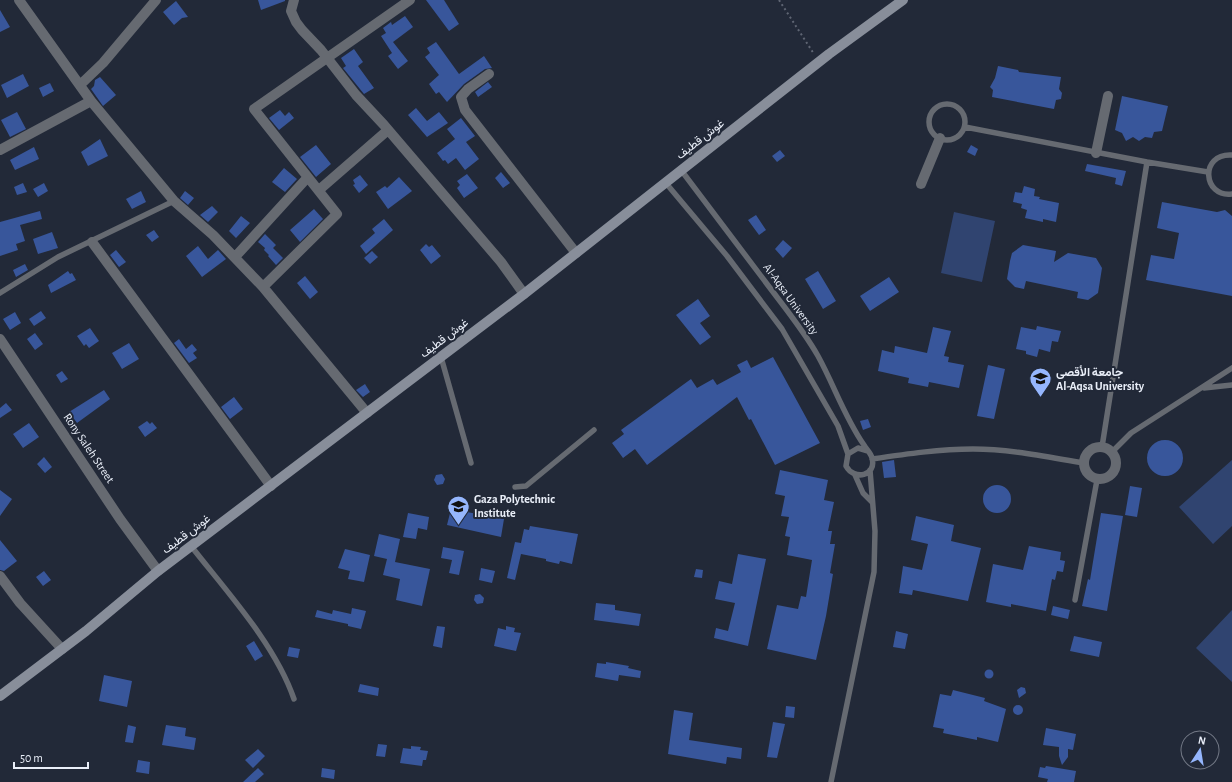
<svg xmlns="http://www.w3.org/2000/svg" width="1232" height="782" font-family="'Alegreya Sans',Vazirmatn,sans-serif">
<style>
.pitch{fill:#304470}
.building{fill:#38569b}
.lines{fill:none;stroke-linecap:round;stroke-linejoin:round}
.path{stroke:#5f6573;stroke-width:2;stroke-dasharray:2 3;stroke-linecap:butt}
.service{stroke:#666a71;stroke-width:5.5}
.minor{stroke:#666a71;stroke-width:10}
.tertiary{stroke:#666a71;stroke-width:10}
.secondary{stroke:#888e9a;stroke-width:10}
.labels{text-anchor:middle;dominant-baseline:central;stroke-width:4;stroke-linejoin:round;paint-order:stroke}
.street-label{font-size:12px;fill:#e9eef8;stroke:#222938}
.poi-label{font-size:12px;font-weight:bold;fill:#e9eef8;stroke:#222938;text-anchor:start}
</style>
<rect width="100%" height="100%" fill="#222938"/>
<path class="pitch" d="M954,212L995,221L982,282L941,273Z
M1232,460V526L1213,544L1179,507Z
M1232,610V682L1196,648Z"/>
<path class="building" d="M258,0H285V1L261,10Z
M426,0H444L459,24L449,31Z
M176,1L188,17L182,18L174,25L163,12Z
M0,10L10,27L0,32Z
M405,16L413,27L393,42L408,61L398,69L388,56L392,53L381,36L386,33L383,28L391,22L392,25Z
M436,42L459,74L484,56L492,68L485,69L464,84L447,102L439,92L436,94L429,84L439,75L425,57L430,53L427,48Z
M354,49L363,62L358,66L374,88L364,94L343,68L346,66L341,58Z
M998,66L1018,70L1019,72L1061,77L1059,89L1062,93L1061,99L1056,100L1054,109L992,97L993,90L990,87L995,78Z
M23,74L29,86L7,98L1,85Z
M100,77L116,95L103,106L91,89L94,86L95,80Z
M488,82L492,87L478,97L475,92Z
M50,83L54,91L43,97L39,88Z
M1122,96L1168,106L1162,131L1154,132L1152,138L1145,137L1139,141L1133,137L1126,141L1122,133L1115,130Z
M416,108L427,121L439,112L448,123L427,137L408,115Z
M280,110L285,116L289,112L294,118L279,130L269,118Z
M17,112L26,129L10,137L1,120Z
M461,118L475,136L466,142L479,159L465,170L456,158L448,164L445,160L443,161L437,153L455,139L447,129Z
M100,139L108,156L88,166L81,152Z
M316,145L331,164L316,177L300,157Z
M971,145L978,149L975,156L967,152Z
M34,147L39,159L15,170L10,160Z
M780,150L785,156L777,162L772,156Z
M1087,164L1126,171L1122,186L1115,184L1116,178L1085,171Z
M284,168L297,179L285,192L272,182Z
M501,172L510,183L503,188L495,178Z
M467,174L478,188L464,198L457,188L460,185L457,181Z
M360,175L368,185L359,193L353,185L355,184L353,180Z
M399,177L412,191L388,209L376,192L385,186L387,188Z
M23,183L27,192L17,195L14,187Z
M44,183L48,191L38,197L33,189Z
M1024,186L1035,189L1034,196L1040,197L1039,199L1059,203L1056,222L1043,219V222L1025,218L1027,210L1021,208L1022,204L1013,202L1015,192L1022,193Z
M141,191L146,202L132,209L126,199Z
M185,191L194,198L188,205L180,198Z
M1162,202L1217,212L1225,210L1232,216V296L1146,280L1151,255L1174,259L1179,233L1157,228Z
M212,206L218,212L208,222L200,215Z
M314,209L323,219L300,242L290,230Z
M40,211L42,219L20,225L25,241L16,244L18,250L0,256V222Z
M756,215L766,230L759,235L748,220Z
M241,216L250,223L236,238L229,231Z
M384,219L393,230L366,254L360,246L375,233L372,229Z
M154,230L159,237L152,242L146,235Z
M52,232L58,248L38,254L33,239Z
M265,234L276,245L273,248L283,258L276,265L268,256L269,255L264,250L265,248L258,242Z
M783,240L792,248L783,258L775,249Z
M426,244L429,247L432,245L441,256L431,264L420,250Z
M1023,245L1056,251L1054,262L1068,253L1096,258L1102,268L1098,293L1088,300L1077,298L1078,292L1026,281L1024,289L1015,287L1007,279L1010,261L1012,253Z
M198,246L208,259L218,250L226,259L202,277L186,256Z
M116,250L126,262L119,267L110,255Z
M372,251L378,257L370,264L364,258Z
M25,264L28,270L16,277L13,270Z
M68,271L70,274L72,273L76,280L51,293L48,285Z
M818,271L836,301L823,309L805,279Z
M305,276L318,292L310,299L297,283Z
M889,277L899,292L870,311L860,296Z
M698,299L710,316L700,323L711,337L700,345L676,315Z
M41,311L46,318L34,326L29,319Z
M15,312L21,323L10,330L3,319Z
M1037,326L1061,331L1058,342L1052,341L1050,352L1039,349L1037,357L1026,354V351L1016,349L1021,327L1036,330Z
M933,327L951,331L944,356L949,357L948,362L964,365L959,388L929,382L928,387L908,383L909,378L878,371L882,350L894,353L895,346L927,353Z
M90,328L99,341L89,348L86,344L84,346L77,336Z
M35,333L43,344L35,350L27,339Z
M179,339L186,349L192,344L197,350L193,353L197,358L189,363L174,343Z
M129,343L139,359L122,369L112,353Z
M773,357L820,443L775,465L751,419L749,420L737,397L647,465L635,449L623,458L612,443L624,434L621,430L691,379L697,388L713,379L717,385L741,372L737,365L747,360L751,368Z
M988,365L1005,369L994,419L977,416Z
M62,371L68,379L61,383L56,375Z
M365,384L370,392L363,397L356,390Z
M104,390L110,399L77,423L69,412Z
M234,397L243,409L230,419L221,407Z
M6,403L12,410L0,418V408Z
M868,419L871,427L863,430L860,421Z
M147,421L150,424L152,422L157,428L145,437L138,427Z
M29,423L39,437L23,448L13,434Z
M1147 458a18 18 0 1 1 36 0a18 18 0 1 1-36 0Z
M44,457L52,467L45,473L37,464Z
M894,460L896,477L884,478L882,462Z
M780,470L828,480L824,500L834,502L828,531H832L830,544H835L830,573L833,574L826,616L816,660L767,649L777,605L798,609L801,596L806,597L812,560L787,555L790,537L785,536L789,517L781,516L785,496L775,494Z
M442,474L445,479L443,484L437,485L434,480L436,475Z
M983 499a14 14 0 1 1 28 0a14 14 0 1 1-28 0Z
M1130,486L1142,488L1137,517L1125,515Z
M0,490L12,499L0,516Z
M451,509L504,519L501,537L447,525Z
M408,513L429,517L427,530L418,528L416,539L403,537Z
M1101,513L1123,516L1107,611L1082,606L1088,579L1090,580Z
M916,516L954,525L951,541L981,548L968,601L913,590L912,595L899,593L903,566L922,570L928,544L911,540Z
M530,526L578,534L572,564L560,561L559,564L546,561V559L521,554L515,580L507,578L515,542L521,543L524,529L529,530Z
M379,534L400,539L395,562L430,569L422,606L396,600L400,579L383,575L387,559L374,556Z
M0,540L17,561L4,571L0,570Z
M1029,546L1061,552L1060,560L1065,561L1063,572L1057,571L1055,580L1052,579L1046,611L1011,604V607L986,602L993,564L1023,570Z
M443,547L464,551L459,575L449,573L452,560L441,558Z
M345,549L370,555L364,582L348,579L350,571L338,568Z
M738,554L766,559L748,646L714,638L716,628L728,631L735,603L715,599L719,581L732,584Z
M481,568L495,571L492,583L479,580Z
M696,569L703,570L702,578L694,577Z
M44,571L51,580L43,586L36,577Z
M480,594L484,598L483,603L477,604L474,600L475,595Z
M596,603L615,605V610L641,614L639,626L594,620Z
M1053,606L1070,610L1068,619L1051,615Z
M352,608L366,611L361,629L348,626V624L315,617L317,610L332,614L333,610L351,614Z
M437,626L445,627L442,648L433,646Z
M506,626L515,628L514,632L521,633L516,651L494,646L498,628L506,630Z
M896,631L908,634L905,649L893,647Z
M1074,636L1102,642L1099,657L1070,651Z
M254,641L263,656L255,661L246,646Z
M289,647L300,649L298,658L287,656Z
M606,662L629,666L628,668L641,671L640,678L619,675L618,681L595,677L597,663L606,664Z
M984.5 674a4.5 4.5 0 1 1 9 0a4.5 4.5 0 1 1-9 0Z
M104,675L132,681L127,707L99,701Z
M360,684L379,688L378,696L358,692Z
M1021,687L1025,688L1026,693L1019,698L1017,690Z
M953,690L985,698L984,701L1006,709L998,742L977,737V740L943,733L944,729L933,727L940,694L951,696Z
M1013 710a5 5 0 1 1 10 0a5 5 0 1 1-10 0Z
M786,706L795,707L794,718L785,717Z
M674,710L693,713L689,740L742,748L741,759L727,757L726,764L668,754Z
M773,722L785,724L777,758L767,757Z
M128,725L136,727L133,743L125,742Z
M166,725L186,728L185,736L196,738L194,750L162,745Z
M1046,728L1076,734L1073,750L1068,749V757L1062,765L1059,756V747L1043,745Z
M378,744L387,745L385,757L376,756Z
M411,746L421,747L420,750L428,751L426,760H423L422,766L400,763L403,748L411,749Z
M258,749L265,756L253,768L245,760Z
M138,760L150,762L149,774L136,772Z
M1046,766L1076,771L1074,782H1047L1048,779L1038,777L1040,767L1045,768Z
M258,768L264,774L255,782H243Z
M322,768L335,770L334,779L321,777Z"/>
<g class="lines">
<path class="path" d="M779,0L814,54"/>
<path class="service" d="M929 122a18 18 0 1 1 36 0a18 18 0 1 1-36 0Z
M965,127L1147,162L1208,172
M1232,155C1199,153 1203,198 1232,194
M681,170C710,208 738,246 767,284C785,308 804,331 818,356C834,385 845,418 864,445C866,449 871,453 872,458C877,476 854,481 846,466L848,454L858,448L868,451
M665,182L727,256L782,329L838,426L848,454
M0,293L58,257L174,201
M441,357L471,463
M1204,388L1232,385
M1102,447L1147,162
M1112,452L1131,433L1232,368
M872,459C906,454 940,449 973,449C1010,449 1047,457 1083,463
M855,475L863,493L872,502
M515,487L526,486L594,430
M191,546C227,592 275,644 294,699
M1075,600L1097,480
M831,782L874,572L875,531L870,470"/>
<path class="minor" d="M19,0L91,101L174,201L213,235L263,287L367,413
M294,0L291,11L296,22L302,30L321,50L356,95L384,125L501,262L524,294
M489,74L468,89L461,97L465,110L576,253
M80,85L103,63L156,0
M0,150L91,101
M1096,153L1108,96
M921,184L940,138
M319,190L388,130
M92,242L271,486
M235,257L307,178
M263,287L337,214L254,109L410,0
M1084 463a16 16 0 1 1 32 0a16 16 0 1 1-32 0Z
M0,576L20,603L62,649"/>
<path class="tertiary" d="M0,339L120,519L158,571"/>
<path class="secondary" d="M0,696L86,631L158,571L524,294L829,54L903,0"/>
</g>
<defs>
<symbol id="university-pin" viewBox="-11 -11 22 30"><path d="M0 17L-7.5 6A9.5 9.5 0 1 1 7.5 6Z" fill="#95b6fd" stroke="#222938"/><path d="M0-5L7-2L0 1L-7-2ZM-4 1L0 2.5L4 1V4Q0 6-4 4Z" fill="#111"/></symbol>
</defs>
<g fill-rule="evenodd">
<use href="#university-pin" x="1028" y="366" width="25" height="34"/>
<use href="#university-pin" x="446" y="494" width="25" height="34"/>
</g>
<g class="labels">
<g class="street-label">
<text transform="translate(700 139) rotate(-38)">غوش قطيف</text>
<text transform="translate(791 299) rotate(54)">Al-Aqsa University</text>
<text transform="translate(444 338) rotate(-37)">غوش قطيف</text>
<text transform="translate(89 448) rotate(56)">Rony Saleh Street</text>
<text transform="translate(186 534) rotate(-37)">غوش قطيف</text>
</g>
<g class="poi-label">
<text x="1056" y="372">جامعة الأقصى<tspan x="1056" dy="14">Al-Aqsa University</tspan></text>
<text x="474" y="499">Gaza Polytechnic<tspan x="474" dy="14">Institute</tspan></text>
</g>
</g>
<g transform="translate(1200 750) rotate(12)"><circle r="19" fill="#222938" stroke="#727885"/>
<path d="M0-3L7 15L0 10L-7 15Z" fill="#95b6fd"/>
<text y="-6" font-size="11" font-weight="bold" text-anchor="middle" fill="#e9eef8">N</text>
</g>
<path d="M14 762v6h74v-6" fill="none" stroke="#e9eef8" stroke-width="2"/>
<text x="20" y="762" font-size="12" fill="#e9eef8" stroke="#222938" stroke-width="3" paint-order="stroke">50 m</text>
</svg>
